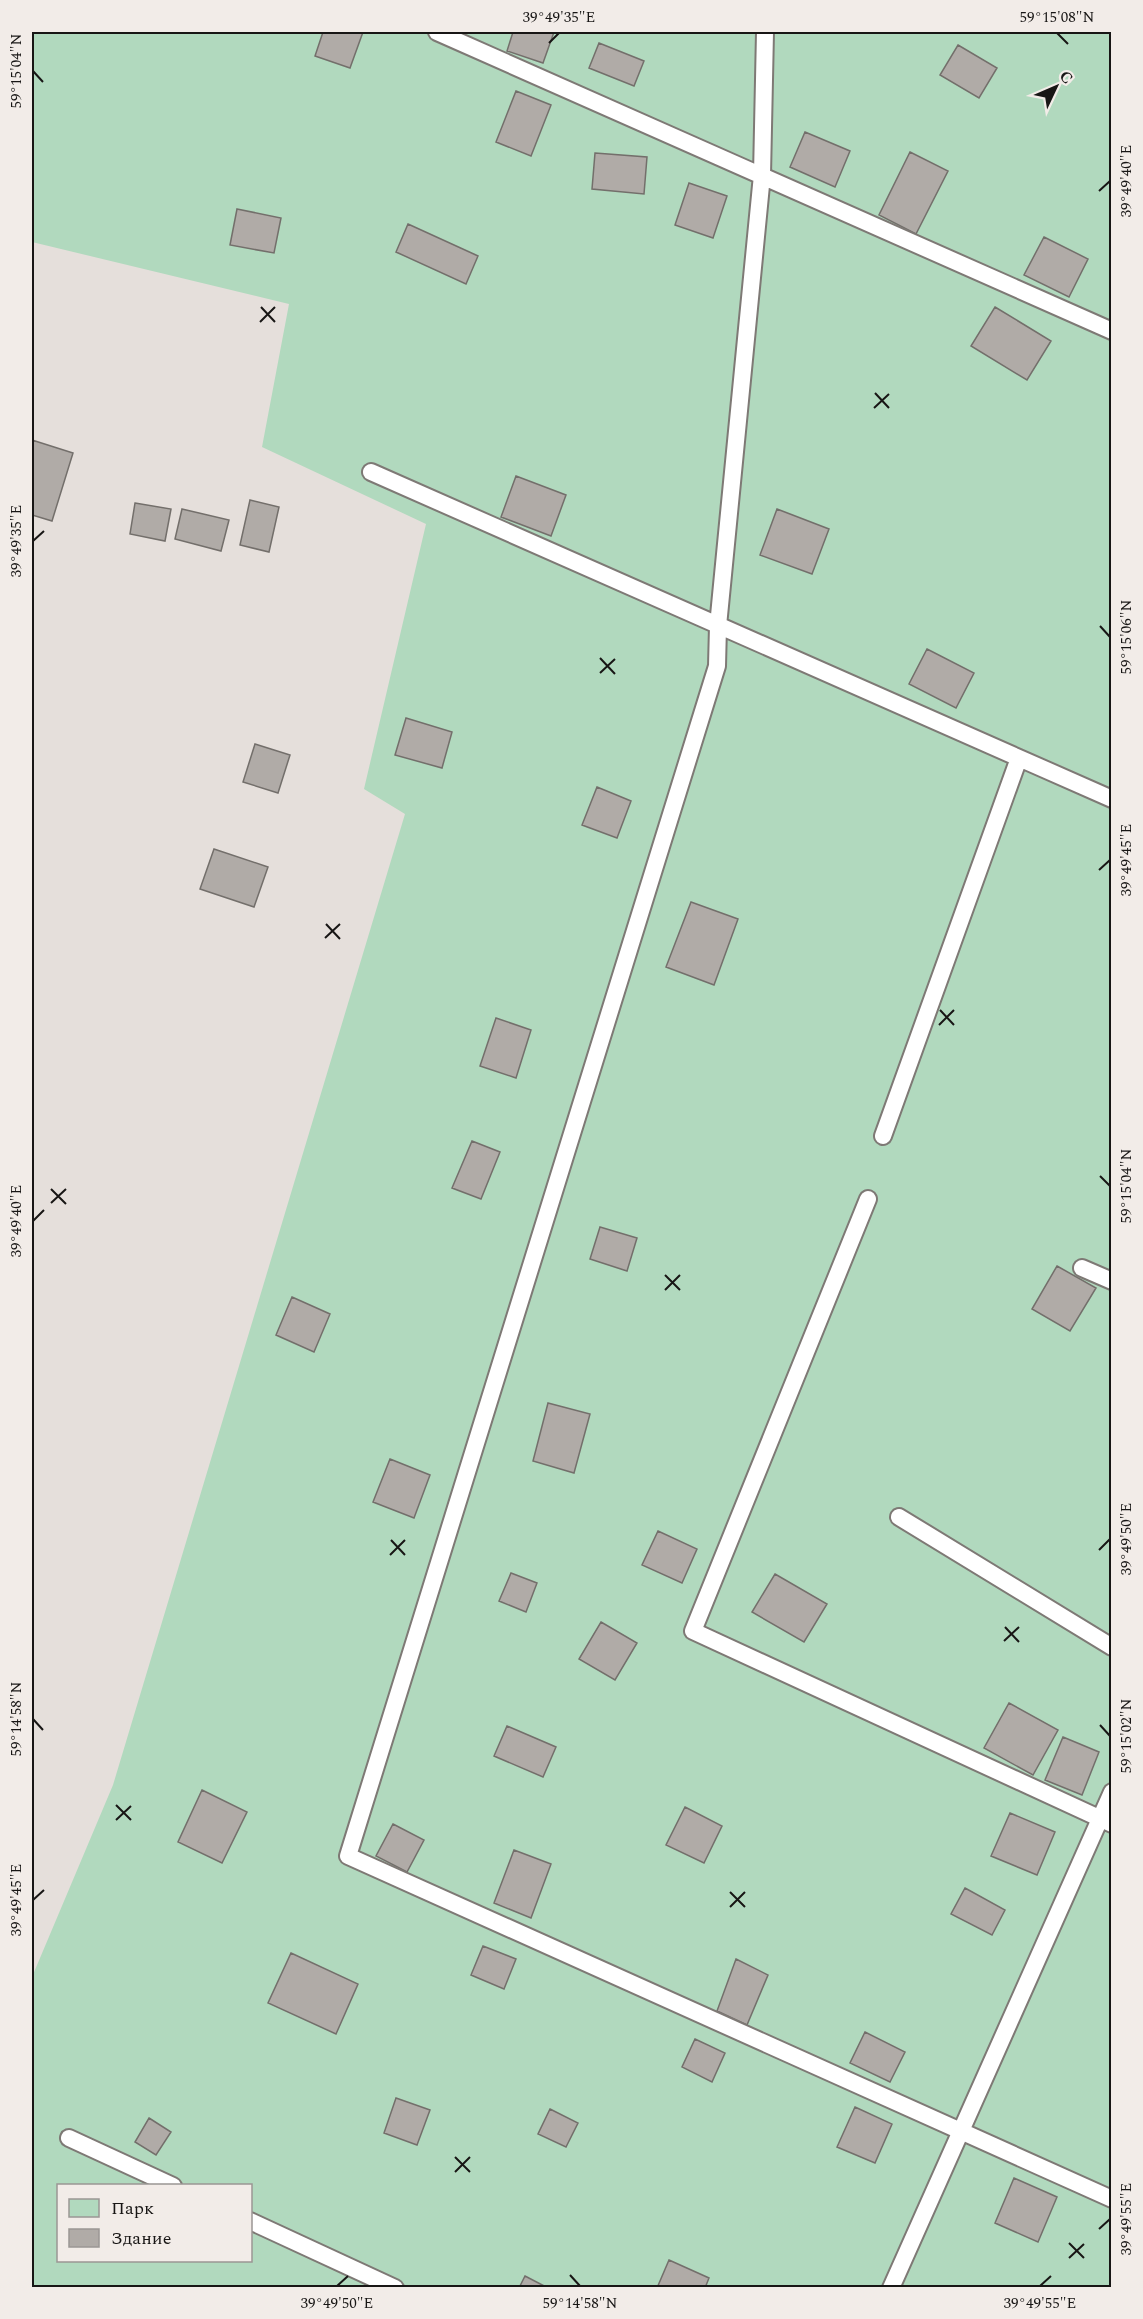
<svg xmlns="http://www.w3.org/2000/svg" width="1143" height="2319" font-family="Spectral,serif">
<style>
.green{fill:#b1d9be;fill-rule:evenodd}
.building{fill:#b0aba7;stroke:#736f6b;stroke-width:1.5}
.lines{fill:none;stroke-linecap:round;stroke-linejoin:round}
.service-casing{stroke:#7e7975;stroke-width:20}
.service{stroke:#fff;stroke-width:16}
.ticks{fill:none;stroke:#181615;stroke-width:2}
.neatline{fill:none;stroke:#181615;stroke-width:2}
.ticks-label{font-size:15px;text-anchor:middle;fill:#181615}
</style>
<rect width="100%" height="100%" fill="#e5dfdb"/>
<path class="green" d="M32,32H1111V2287H32V1977L113,1785L405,814L364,789L426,524L262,447L289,304L32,242ZM58,2186H250V2260H58Z"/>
<path class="building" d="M323,32H363L350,68L315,56Z
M513,32H554L543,63L507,51Z
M599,43L644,61L634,86L589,68Z
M958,45L997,68L979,98L940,75Z
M516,91L551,105L531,156L496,142Z
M805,132L850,151L835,187L790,167Z
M910,152L948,171L916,234L879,215Z
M595,153L647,157L644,194L592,189Z
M689,183L727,196L713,238L675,225Z
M237,209L281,218L274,253L230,245Z
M408,224L478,256L466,284L396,252Z
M1044,237L1088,259L1069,297L1024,275Z
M995,307L1051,341L1027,380L971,346Z
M32,440L73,453L52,521L32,515Z
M516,476L566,495L551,536L501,517Z
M250,500L279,507L269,552L240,545Z
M135,503L171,509L165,541L130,534Z
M182,509L229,520L221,551L175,539Z
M777,509L829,529L812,574L760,555Z
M927,649L974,673L956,708L909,684Z
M406,718L452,732L442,768L395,755Z
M255,744L290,755L278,793L243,782Z
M597,787L631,801L617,838L582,825Z
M214,849L268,867L254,907L200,889Z
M691,902L738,919L714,985L666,967Z
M496,1018L531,1030L516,1078L480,1066Z
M472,1141L500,1152L481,1199L452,1188Z
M600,1227L637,1238L627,1271L590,1259Z
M1057,1266L1096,1288L1070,1331L1032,1309Z
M292,1297L330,1314L314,1352L276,1335Z
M548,1403L590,1414L574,1473L533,1461Z
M390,1459L430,1475L414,1518L373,1502Z
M658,1531L697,1549L682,1583L642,1565Z
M511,1573L537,1583L526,1612L499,1601Z
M775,1574L827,1604L804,1642L752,1612Z
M601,1622L637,1643L615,1680L579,1659Z
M1009,1703L1058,1730L1033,1775L984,1748Z
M507,1726L556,1747L543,1777L494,1756Z
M1063,1737L1099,1752L1082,1795L1045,1780Z
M202,1790L247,1812L222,1863L178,1842Z
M685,1807L722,1826L704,1863L666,1845Z
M1010,1813L1055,1832L1037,1875L991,1856Z
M393,1824L424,1840L407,1872L376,1856Z
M514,1850L551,1864L531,1918L494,1903Z
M965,1888L1005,1910L992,1935L951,1914Z
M483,1946L516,1959L504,1989L471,1975Z
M291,1953L358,1984L336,2034L268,2003Z
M736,1959L768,1975L747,2025L717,2011Z
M865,2032L905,2052L890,2082L850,2063Z
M695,2039L725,2053L712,2082L682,2067Z
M396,2098L430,2110L417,2145L384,2133Z
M855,2107L892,2124L875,2163L837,2147Z
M550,2109L578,2123L566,2147L538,2134Z
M149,2118L171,2132L156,2155L135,2142Z
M1014,2178L1057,2197L1038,2242L995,2223Z
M669,2260L709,2278L705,2288H657Z
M525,2276L548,2288H519Z"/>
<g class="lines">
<defs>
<path id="service" d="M437,32L1112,331
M765,32L762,175L718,626L717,666L348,1856L1112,2199
M371,472L1112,799
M883,1136L1019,758
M868,1199L693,1631L1112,1824
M1082,1268L1112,1281
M899,1517L1112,1647
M69,2138L173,2186
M250,2221L395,2288
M891,2288L1112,1792"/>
</defs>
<use href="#service" class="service-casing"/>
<use href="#service" class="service"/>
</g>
<path class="ticks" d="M1057,33L1068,44M549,43L559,33M33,71L43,82M1099,191L1110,181M261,307L275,322M260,322L275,307M875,393L889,408M874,408L889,394M33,541L44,531M1100,626L1110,637M600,658L615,674M600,673L615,659M1099,870L1110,860M326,924L340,939M325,938L340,924M940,1010L954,1025M939,1025L954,1010M1100,1176L1110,1186M51,1189L66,1204M51,1203L66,1189M33,1221L44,1210M665,1275L680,1290M665,1290L680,1275M391,1540L405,1555M1099,1550L1110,1539M390,1555L405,1540M1005,1627L1019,1642M1004,1641L1019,1627M33,1719L43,1730M1100,1725L1110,1736M116,1805L131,1820M116,1820L131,1806M730,1892L745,1907M33,1900L44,1890M730,1907L745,1892M455,2157L470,2172M455,2172L470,2157M1099,2229L1110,2219M1069,2243L1084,2258M1069,2258L1084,2244M570,2275L580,2286M337,2286L348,2276M1040,2286L1051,2276"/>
<rect width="1143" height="2319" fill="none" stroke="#f2ece8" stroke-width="66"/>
<rect x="57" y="2184" width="195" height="78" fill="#f2ece8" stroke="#9b9694" stroke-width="1.5"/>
<rect x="69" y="2199" width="30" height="18" fill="#b1d9be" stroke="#9b9694" stroke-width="1.5"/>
<text x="111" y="2214" font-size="18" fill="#181615">Парк</text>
<rect x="69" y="2229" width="30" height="18" fill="#b0aba7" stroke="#9b9694" stroke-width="1.5"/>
<text x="111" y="2244" font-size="18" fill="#181615">Здание</text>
<g transform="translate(1056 87) rotate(46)" stroke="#f2ece8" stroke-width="4.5" paint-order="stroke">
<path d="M0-4.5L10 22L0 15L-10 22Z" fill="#181615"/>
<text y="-9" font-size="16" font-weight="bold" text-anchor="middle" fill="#181615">С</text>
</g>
<rect x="33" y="33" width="1077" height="2253" class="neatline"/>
<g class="ticks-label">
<text x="559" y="22">39°49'35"E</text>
<text x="1057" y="22">59°15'08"N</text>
<text transform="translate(16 71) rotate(-90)" y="5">59°15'04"N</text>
<text transform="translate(1126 181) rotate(-90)" y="5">39°49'40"E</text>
<text transform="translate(16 541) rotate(-90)" y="5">39°49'35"E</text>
<text transform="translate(1126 637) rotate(-90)" y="5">59°15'06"N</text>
<text transform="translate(1126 860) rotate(-90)" y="5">39°49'45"E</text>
<text transform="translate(1126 1186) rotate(-90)" y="5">59°15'04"N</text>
<text transform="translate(16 1221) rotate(-90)" y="5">39°49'40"E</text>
<text transform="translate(1126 1539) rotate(-90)" y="5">39°49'50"E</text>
<text transform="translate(16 1719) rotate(-90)" y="5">59°14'58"N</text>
<text transform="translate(1126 1736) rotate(-90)" y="5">59°15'02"N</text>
<text transform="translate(16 1900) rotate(-90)" y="5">39°49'45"E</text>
<text transform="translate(1126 2219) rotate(-90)" y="5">39°49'55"E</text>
<text x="337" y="2308">39°49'50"E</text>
<text x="580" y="2308">59°14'58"N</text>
<text x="1040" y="2308">39°49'55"E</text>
</g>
</svg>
